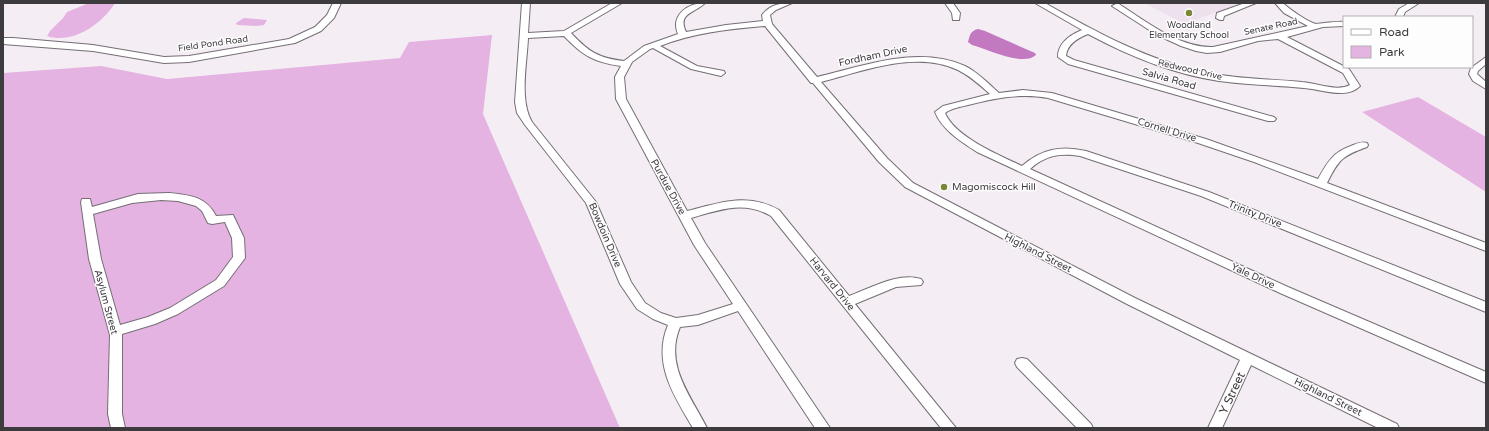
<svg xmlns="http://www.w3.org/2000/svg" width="1489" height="431" font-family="'Varela Round',sans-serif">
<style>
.built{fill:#eee1ee}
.green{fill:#e4b3e2}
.water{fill:#c279c0}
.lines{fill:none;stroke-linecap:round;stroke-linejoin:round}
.minor-casing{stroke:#756e75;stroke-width:2}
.minor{fill:#fff;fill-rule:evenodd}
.poi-dot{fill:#7a8735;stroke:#fefdfe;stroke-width:1.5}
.labels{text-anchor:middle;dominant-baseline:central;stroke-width:3;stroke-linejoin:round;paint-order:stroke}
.far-poi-label{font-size:9px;fill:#3e3b3e;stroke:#fefdfe}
.far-street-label{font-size:9px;fill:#3e3b3e;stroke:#fefdfe}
.street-label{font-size:10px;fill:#3e3b3e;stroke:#fefdfe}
.poi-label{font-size:10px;fill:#3e3b3e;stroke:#fefdfe;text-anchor:start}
.near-street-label{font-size:12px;fill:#3e3b3e;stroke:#fefdfe}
</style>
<rect width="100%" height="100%" fill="#f5edf4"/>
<path class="built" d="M1144,3H1241L1185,24Z"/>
<path class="green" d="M89,3H115C103,23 73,45 47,36L50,31L63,18L67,12Z
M244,18L267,20L264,25L256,26L237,25L236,23Z
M492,35L483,114L620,428H3V73L101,66L167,79L400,58L409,42Z
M1418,97L1486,137V192L1362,112Z"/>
<path class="water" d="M978,29L985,31L1035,53L1036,55C1023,67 987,49 972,45L968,42C970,35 970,31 978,29Z"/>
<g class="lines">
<defs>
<path id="minor" d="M333,3H341L334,18L321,31L295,43L189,62L164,63L93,51L3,44V38H13L93,45L164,57L189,56L289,39L315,27L327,15Z
M522,3H530L528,33L564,31L612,3H622L571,33C589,52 598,58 624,61L644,46L678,34C670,15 688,3 705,3C695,13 677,13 686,32L726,25L763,21L762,15C770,5 779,3 792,3L776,10L770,15L772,24L817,77C864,66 918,45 965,66C977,72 988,83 999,93L1023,90L1052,93L1206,139L1318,179C1327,163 1333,152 1351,146C1356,144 1361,141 1367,143L1368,145L1367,147C1342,156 1339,159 1327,183L1486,243V251L1254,162L1198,143L1048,98C1020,93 995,98 968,105C960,107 952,108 945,113C955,137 999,155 1022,166C1041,149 1061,145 1086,151L1209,192L1486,302V312L1201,196L1080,156C1060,153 1046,155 1030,169L1288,287L1486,372V383L1280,293L977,152C962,142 942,130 935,112L943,106L990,94C980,85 970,76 958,70C916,50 863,71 821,82L887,158L913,183L1135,298L1397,424L1399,428H1378L1251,365L1222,428H1208L1240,360L1127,304L905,187L879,162L813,83H811L765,26C729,29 693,33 660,46L697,66L724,71L725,73L721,76L691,69L653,48L650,49L632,62L624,77L626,99L687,211C720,203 747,192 779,210L849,296C871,288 898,272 921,279L923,282L921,285L896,287L855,304L956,428H941L771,216C744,200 719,210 691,218L705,243L830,428H815L738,311L698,325L680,327C664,365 691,396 707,428H693C674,396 652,363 668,325L653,319L637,309L620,284L586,203L525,125L517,113L515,102ZM564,36C583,56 594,62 621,66L615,77L616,99L694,245L733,304L698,315L676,318L661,313L645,303L631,282L596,202L532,122C519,100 527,63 528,38Z
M945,3H953L960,13L959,20H953L952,13Z
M1035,3H1045C1096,32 1150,62 1209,73C1239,79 1271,79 1302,82C1316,83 1337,92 1350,85L1343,73L1278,39L1258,41L1220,52L1207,53L1196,51L1181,46L1157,35L1112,6L1116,4H1119C1147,22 1179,48 1213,47L1308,26L1284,13L1275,3H1283C1289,9 1308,22 1316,24C1319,24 1337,21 1344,22V26L1323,27L1287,37L1349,69L1360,86C1347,100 1320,89 1304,88C1276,85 1247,85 1219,81C1173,74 1129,56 1088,34C1078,38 1067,44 1066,56L1074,60L1274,117L1276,119L1274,121H1268L1068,64L1058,57C1058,43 1070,35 1082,30Z
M1245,3H1256L1224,16L1223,20H1220L1216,18L1217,13Z
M1409,3H1419L1405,12L1403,17H1395L1399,9Z
M1486,57V64L1478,71L1477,74L1486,82V89L1473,81L1469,74L1471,68Z
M169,193C189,195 206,196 216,216L233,215L244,238L245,258L224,286L178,314L155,324L122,334V414L125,428H111L108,414L110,335L89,259L81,202L82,199H90L92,207L138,194ZM161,200L178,201L196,206L202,211L208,223L212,224L225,222L232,238L233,257L216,280L170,308L148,317L120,325L101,259L93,214L132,203Z
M1022,358L1027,359L1091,424L1093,428H1077L1017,367L1015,363L1017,359Z"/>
</defs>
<use href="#minor" class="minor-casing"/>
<use href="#minor" class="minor"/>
</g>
<g class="poi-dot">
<circle cx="1189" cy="13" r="4"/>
<circle cx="944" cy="187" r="4"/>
</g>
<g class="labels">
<g class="far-poi-label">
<text x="1189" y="25">Woodland<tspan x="1189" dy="10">Elementary School</tspan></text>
</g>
<g class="far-street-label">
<text transform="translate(1271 27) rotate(-12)">Senate Road</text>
<text transform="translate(213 44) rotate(-8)">Field Pond Road</text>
<text transform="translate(1190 70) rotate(13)">Redwood Drive</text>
</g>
<g class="street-label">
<text transform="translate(873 56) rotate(-12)">Fordham Drive</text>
<text transform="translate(1169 79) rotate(16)">Salvia Road</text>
<text transform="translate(1167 130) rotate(17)">Cornell Drive</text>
<text transform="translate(668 187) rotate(61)">Purdue Drive</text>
<text transform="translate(1255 214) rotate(22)">Trinity Drive</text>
<text transform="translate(605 235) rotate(67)">Bowdoin Drive</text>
<text transform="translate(1038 253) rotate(27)">Highland Street</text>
<text transform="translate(1253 276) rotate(25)">Yale Drive</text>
<text transform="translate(832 284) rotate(51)">Harvard Drive</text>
<text transform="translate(106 302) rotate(75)">Asylum Street</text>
<text transform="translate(1328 397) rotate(26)">Highland Street</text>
</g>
<g class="poi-label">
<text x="952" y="187">Magomiscock Hill</text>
</g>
<g class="near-street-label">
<text transform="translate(1232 393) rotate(-65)">Y Street</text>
</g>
</g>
<rect width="1489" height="431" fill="none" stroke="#3e3b3e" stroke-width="8"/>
<rect x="1343" y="16" width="130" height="52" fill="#fefdfe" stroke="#b1afb1"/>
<rect x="1351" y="29" width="20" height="6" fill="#ffffff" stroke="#b1afb1"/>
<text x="1379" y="36" font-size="12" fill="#3e3b3e">Road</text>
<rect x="1351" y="46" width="20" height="12" fill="#e4b3e2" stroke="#b1afb1"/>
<text x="1379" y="56" font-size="12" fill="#3e3b3e">Park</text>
</svg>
